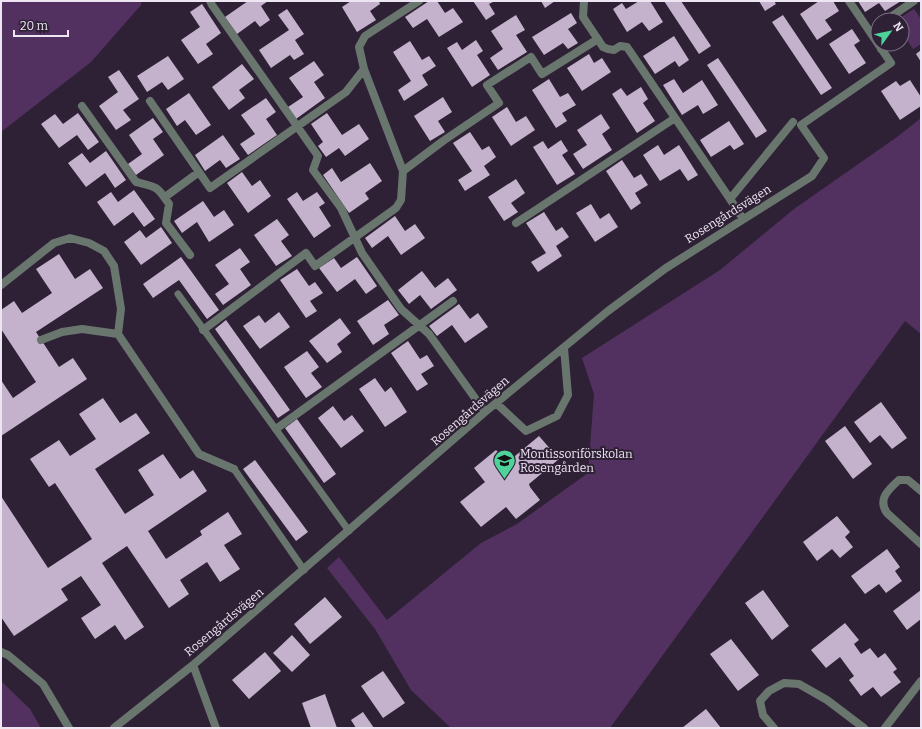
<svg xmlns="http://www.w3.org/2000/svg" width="922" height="729" font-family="Bitter,serif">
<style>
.green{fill:#523160}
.building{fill:#c4b2cc}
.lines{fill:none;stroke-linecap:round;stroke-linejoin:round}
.lane{stroke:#69766e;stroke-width:7}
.street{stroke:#69766e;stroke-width:8}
.labels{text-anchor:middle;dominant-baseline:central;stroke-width:4;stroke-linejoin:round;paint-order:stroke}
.street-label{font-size:12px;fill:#eee5f3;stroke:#2f2135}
.poi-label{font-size:12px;fill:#eee5f3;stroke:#2f2135;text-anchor:start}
</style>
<rect width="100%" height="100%" fill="#2f2135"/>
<path class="green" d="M1,1H141V5L91,62L1,132Z
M914,9L921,19V44L913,49L904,35L902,20H901L900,18Z
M921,118V334L905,321L610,728H451L411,690L375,629L327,568L339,557L387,620L481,543L517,524L588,473L594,394L582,358L720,270L794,209L897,137Z
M1,681L30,709L41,728H1Z"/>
<path class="building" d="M248,1H268L261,6L270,20L260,27L255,21L237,34L225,17Z
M351,1H379L380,4L370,11L376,20L357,32L342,7Z
M429,1H437L445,13L453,8L463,22L439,37L427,19L413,28L405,17Z
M473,1H495L489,4L495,14L486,20Z
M541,1H555L545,8Z
M639,1H650L663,22L649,31L642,22L627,32L613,9L622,3L626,9Z
M664,1H681L711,46L699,54Z
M759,1H774L776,4L765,11Z
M819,1H833L839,11L825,20L832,30L817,40L800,14Z
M858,1H901L885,11L879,3L865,12Z
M202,4L221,33L206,44L213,54L198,64L181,40L200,27L190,12Z
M287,9L304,34L295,40L304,54L294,60L290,55L271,68L259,50L289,30L278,15Z
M571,13L577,23L568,29L578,43L568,49L563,43L544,55L532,37Z
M516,15L525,30L516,35L527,52L498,70L490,58L503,49L491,31Z
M783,15L832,88L821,95L772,22Z
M852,29L860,41L854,45L866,63L849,74L829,44Z
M674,36L689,60L679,67L675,61L655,74L643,56Z
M476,40L483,51L477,55L490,75L472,87L447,48L457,42L462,50Z
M410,41L422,60L429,56L436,66L422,75L428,85L404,101L398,90L411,81L393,52Z
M921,50V62L916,54Z
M589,54L594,63L602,58L611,72L582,91L567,68Z
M168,56L184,79L168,90L162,82L147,92L137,76Z
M718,58L767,131L756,138L707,65Z
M314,61L324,75L314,82L325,98L296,119L288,107L303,97L289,78Z
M242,64L254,79L239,90L245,98L229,110L212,87Z
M119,70L139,99L123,110L131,120L116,130L99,106L118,92L108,77Z
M549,79L560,97L568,93L576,105L562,113L567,121L556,128L532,90Z
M674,79L683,93L702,80L718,105L703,114L698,105L682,115L663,85Z
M910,80L921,97V106L900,120L881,91L896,81L900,86Z
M641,87L648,99L643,103L655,121L637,133L612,94L621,88L627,96Z
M189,93L211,125L196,135L185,120L177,126L166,109Z
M443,97L452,112L438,121L445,132L430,141L414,116Z
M266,98L276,112L266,119L277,135L248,155L240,144L255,134L241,115Z
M507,107L516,122L526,116L535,130L511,146L492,117Z
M78,113L99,142L88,150L77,135L59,148L41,124L55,114L63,124Z
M327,113L342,135L359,124L369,139L345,156L339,148L326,157L318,146L323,142L311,124Z
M601,114L610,128L602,134L612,150L583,169L573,154L587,145L577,130Z
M153,118L163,132L153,139L164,155L136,175L128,164L142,154L129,135Z
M729,121L744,144L734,150L730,145L711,157L700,140Z
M470,132L482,150L489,146L496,157L484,166L490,175L465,191L458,180L472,171L453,143Z
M223,135L240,159L226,168L220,160L205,171L195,155Z
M561,140L568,151L562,155L575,174L557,185L533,147L543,141L548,149Z
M658,145L664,155L679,145L698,175L688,181L680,169L660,181L643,155Z
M106,151L126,180L115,188L105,173L86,187L68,163L82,153L90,163Z
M622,160L634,178L641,174L648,185L635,193L641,203L631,210L606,171Z
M370,163L382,181L365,193L369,199L349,213L323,175L332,168L341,182Z
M242,172L252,186L260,180L271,196L248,213L227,183Z
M516,179L525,193L511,203L518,212L504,221L488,197Z
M134,190L155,219L144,227L133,212L114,226L97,202L111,192L118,202Z
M297,192L303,201L317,192L325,203L319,207L331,226L314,238L287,199Z
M203,201L214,217L224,210L234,225L209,242L197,222L182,233L174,221Z
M591,204L600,219L609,213L618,227L595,242L576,213Z
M544,212L556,231L562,227L569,237L556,246L562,256L538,272L531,262L546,253L526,223Z
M395,216L405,231L415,224L425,238L401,255L388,236L372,248L365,238Z
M277,219L289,235L281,241L292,256L276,266L254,235Z
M161,227L172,243L141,265L124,242L140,230L146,238Z
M240,248L250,262L240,269L251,285L223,305L215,294L229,284L215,265Z
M59,254L75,279L90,269L103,288L36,332L59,367L73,358L87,379L1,436V380L13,398L36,382L1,329V310L14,301L22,313L52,293L36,269Z
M181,257L219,310L207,319L179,280L153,298L143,284Z
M357,257L377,286L366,294L355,279L337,292L319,268L334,258L341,268Z
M297,269L309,286L315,282L323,293L310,301L317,311L306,318L280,280Z
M422,271L435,288L448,278L457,290L431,309L420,295L409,304L398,290Z
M388,300L399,315L384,325L389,334L373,345L357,321Z
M459,304L470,319L478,313L488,327L465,343L452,325L437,336L429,326Z
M279,312L290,327L260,349L243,326L259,315L265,323Z
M340,318L351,333L337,344L342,352L327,363L309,341Z
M226,320L290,410L278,418L215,329Z
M408,341L420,359L427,355L434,366L421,374L428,384L417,391L391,353Z
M307,351L319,367L311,373L322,387L306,398L284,367Z
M375,378L385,392L391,387L407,412L385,427L359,389Z
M103,398L120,423L136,413L150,433L95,469L125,514L154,495L138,470L163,454L180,479L193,470L207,491L148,531L166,559L202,535L200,531L228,512L242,534L224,545L240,569L220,582L207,562L180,580L189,594L169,608L127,546L102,563L144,627L125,640L115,625L95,639L81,618L101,605L81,576L61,589L68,600L14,636L1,617V496L48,568L92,539L55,483L49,487L30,459L59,440L70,456L96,439L79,414Z
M881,402L907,438L892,449L880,435L870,443L854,422Z
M333,406L344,421L352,415L364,431L341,448L318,418Z
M297,419L336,474L324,483L285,428Z
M845,426L872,464L853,479L825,441Z
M539,436L559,459L529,484L530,487L540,500L516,519L506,507L481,527L460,502L485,482L474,468L496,450L505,460L509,461Z
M255,460L308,532L296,541L243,469Z
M837,516L850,532L845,537L853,547L840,558L832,549L817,561L803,542Z
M887,549L900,567L895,571L902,581L886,593L879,584L865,594L851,576Z
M763,590L789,626L772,640L745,603Z
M921,590V619L907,630L893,611Z
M325,597L342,617L310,644L294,624Z
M845,623L859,640L854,644L861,654L870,648L878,658L885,653L897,669L893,672L901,682L881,697L873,687L861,696L849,680L854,676L840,657L826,668L811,650Z
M292,635L310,655L292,672L273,653Z
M731,639L759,675L738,691L710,654Z
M265,652L281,671L249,699L232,680Z
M383,671L405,703L383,718L361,686Z
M325,694L337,728H311L302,703Z
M706,709L721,728H682Z
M363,712L374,728H356L351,720Z"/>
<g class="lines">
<path class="lane" d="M178,294L349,531
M234,469L304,570"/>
<path class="street" d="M210,1L212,5L318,156L313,170L341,208L362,253L401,309L429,334L485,412
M584,1L583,17L603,47L608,49L614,50L620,46L627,47L730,199
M892,20V16L914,1
M881,49L890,44
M150,101L199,172
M82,106L136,182C157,187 157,186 169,204L166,223L190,255
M403,171L443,141L499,103L487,85L531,57L542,74L598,39
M165,197L199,172L210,188L346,92L364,69
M743,219L730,199L793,122
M516,223L675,118
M1,285L54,243L70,238L89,243L104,251L114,266L121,309L118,334L199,454L234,469
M203,330L306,253L315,266L396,208L401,200L403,171L364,69L359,47L365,36L419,1
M41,340L62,332L82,329L118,334
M496,403L526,431L557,416L568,395L564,348
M276,429L453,301
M921,491L908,480H899C889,489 877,499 887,513L921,544
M1,652L8,655L43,684L69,728
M193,665L216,728
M114,728L193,665L485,412L608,311L666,268L812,176L824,158L801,125L891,63L849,1
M774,728L763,715L760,701L769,691L784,683L799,684L827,700L864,728
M885,728L921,681"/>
</g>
<defs>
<symbol id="school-pin" viewBox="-11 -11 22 30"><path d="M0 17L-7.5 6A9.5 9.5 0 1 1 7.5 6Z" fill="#4dd39a" stroke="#2f2135"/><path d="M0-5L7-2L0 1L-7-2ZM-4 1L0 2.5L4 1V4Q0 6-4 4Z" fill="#111"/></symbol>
</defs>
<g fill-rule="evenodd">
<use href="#school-pin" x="492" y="448" width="25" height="34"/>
</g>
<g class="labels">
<g class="street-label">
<text transform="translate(728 214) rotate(-32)">Rosengårdsvägen</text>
<text transform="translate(470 411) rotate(-41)">Rosengårdsvägen</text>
<text transform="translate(224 622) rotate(-40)">Rosengårdsvägen</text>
</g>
<g class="poi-label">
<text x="520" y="454">Montissoriförskolan<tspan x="520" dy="14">Rosengården</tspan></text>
</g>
</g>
<rect width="922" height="729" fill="none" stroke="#eee5f3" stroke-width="4"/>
<g transform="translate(890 32) rotate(57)"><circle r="19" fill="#2f2135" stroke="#7b6f81"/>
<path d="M0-3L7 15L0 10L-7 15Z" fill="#4dd39a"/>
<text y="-6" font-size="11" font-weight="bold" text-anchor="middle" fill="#eee5f3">N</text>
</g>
<path d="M14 30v6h54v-6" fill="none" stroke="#eee5f3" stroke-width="2"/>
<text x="20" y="30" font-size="12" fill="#eee5f3" stroke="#2f2135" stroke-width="3" paint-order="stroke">20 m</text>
</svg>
